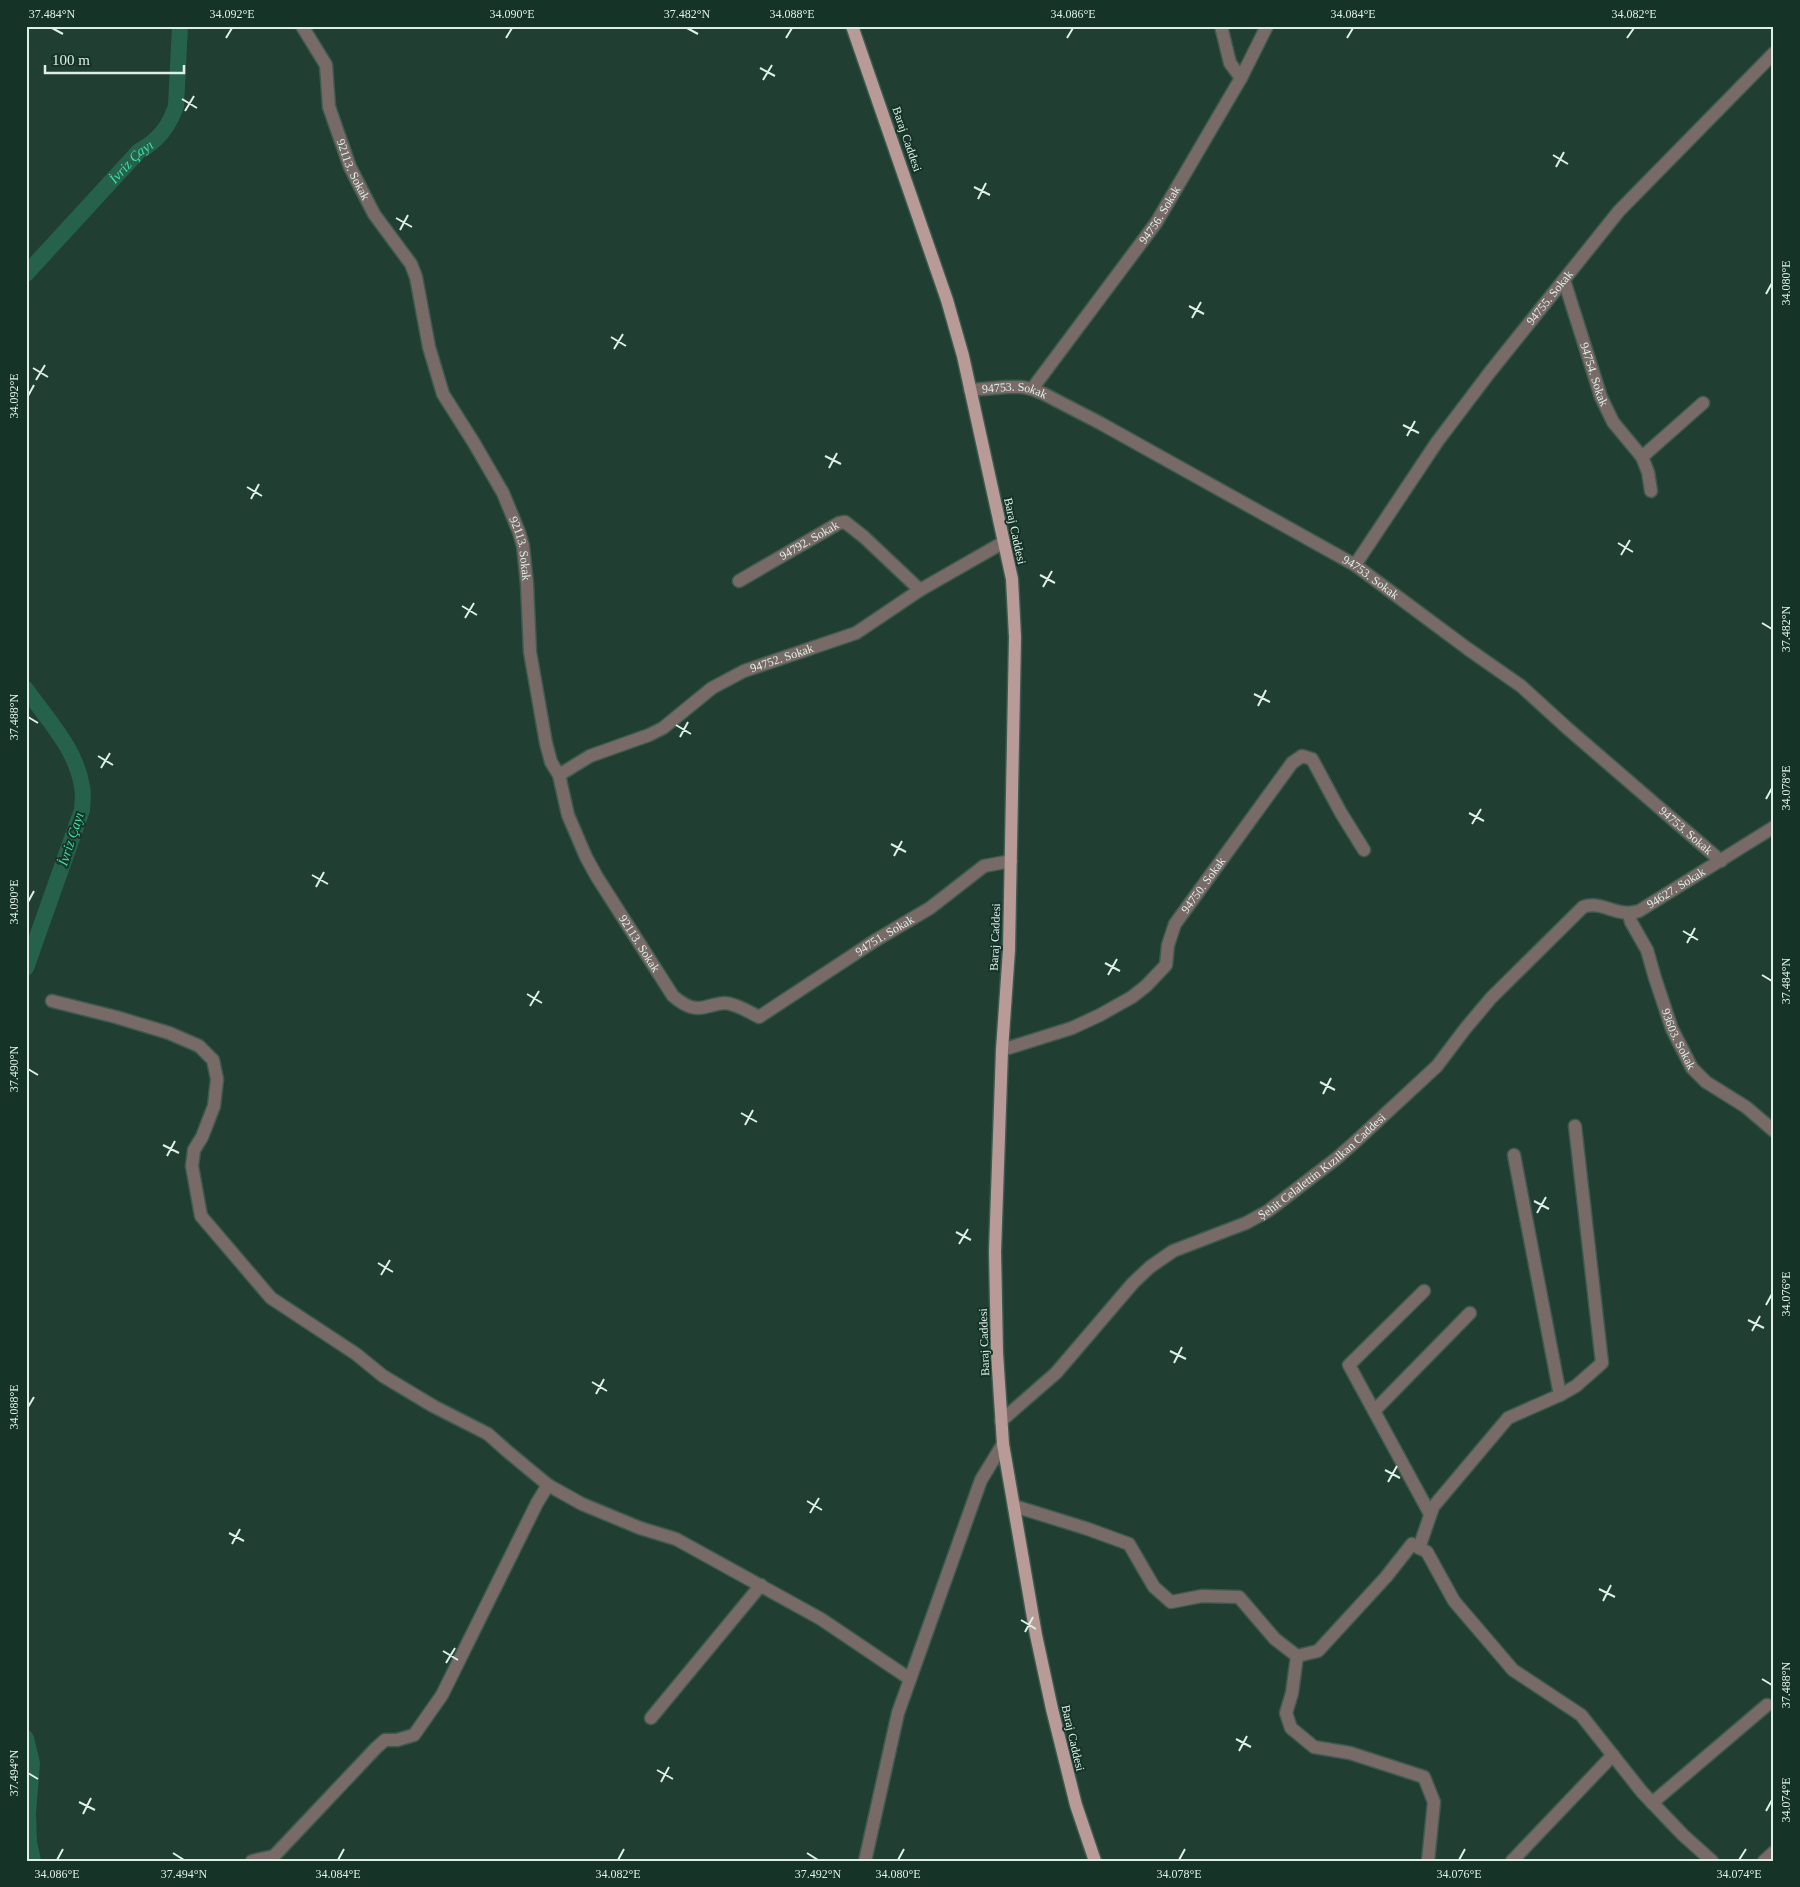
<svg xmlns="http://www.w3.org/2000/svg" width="1800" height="1887" font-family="'Times New Roman',serif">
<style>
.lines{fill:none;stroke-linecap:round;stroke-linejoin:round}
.river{stroke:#26624b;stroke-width:16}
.minor-casing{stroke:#3e5a4f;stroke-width:15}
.major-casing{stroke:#3e5a4f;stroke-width:15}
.minor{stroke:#786a67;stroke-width:12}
.major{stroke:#b89b97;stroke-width:12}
.ticks{fill:none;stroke:#deefe7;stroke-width:2}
.labels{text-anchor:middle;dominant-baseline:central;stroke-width:4;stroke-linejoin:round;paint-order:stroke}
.street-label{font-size:12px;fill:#deefe7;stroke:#163328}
.water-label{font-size:14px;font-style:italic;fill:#3fdea9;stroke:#163328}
.neatline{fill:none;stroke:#deefe7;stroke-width:2}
.ticks-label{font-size:12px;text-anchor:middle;fill:#deefe7}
</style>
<rect width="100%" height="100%" fill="#203e32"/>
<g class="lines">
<g class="river">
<path id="s1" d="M26,274L139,151C158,141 169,127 176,106L180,26"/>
<path d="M26,689C47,719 77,750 82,787C84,794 82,803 82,810L26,968"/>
<path d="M26,1738L32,1763L28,1813L29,1842L33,1861"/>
</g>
<defs>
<g id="minor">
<path id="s2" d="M302,26L326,65L329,107L350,167L374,214L411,264L416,277L429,347L443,394L474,443L503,493L519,532L523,546L527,584L530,652L546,743L551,762L559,775L568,815L586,857L597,877L673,996C685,1006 694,1011 709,1006C714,1005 720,1003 725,1003C737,1004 749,1012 759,1017L876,940L930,908L984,866L1011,861"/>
<path d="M1221,26L1230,63L1241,78"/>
<path id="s3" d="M1564,280L1601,397L1613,422L1642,457L1648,472L1651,491"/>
<path id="s4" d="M1032,389L1156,223L1241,78L1267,26"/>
<path id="s5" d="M970,390L1007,387H1022L1032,389L1044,394L1100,423L1355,565L1468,649L1521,686L1567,728L1721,861"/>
<path d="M1642,457L1703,403"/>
<path id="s6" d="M1355,565L1437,442L1490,372L1619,211L1774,53"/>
<path id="s7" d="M739,581L839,523L845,522L864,537L920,590"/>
<path id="s8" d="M559,775L590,756L649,735L663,728L712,688L744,671L856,633L920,590L1004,542"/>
<path id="s9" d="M1629,914L1631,922L1647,950L1655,978L1672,1029L1692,1068L1706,1082L1746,1107L1774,1131"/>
<path d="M52,1001L116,1017L169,1033L199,1046L213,1060L217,1079L214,1106L202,1137L194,1150L192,1166L201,1216L271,1298L356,1354L383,1376L433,1406L488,1434L507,1451L548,1485L582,1504L640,1528L676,1539L821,1619L910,1679"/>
<path id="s10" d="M1002,1050L1072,1028L1100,1015L1132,997L1146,986L1166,965L1168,945L1175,924L1292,763L1302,756L1312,759L1341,813L1364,850"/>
<path d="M1424,1291L1349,1365L1430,1514"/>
<path d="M1560,1395L1576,1386L1602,1363L1575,1126"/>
<path d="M1374,1411L1470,1313"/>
<path id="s11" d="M1001,1421L1056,1373L1133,1283L1150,1267L1173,1251L1246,1223L1268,1211L1337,1158L1355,1142L1437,1066L1465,1029L1491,998L1583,907C1603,900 1616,918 1639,911L1774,827"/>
<path d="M1014,1506L1088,1529L1129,1544L1154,1587L1171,1602L1202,1596L1239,1597L1275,1639L1297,1656L1318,1651L1386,1577L1412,1544L1427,1552L1454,1601L1513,1670L1581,1715L1642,1792L1683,1835L1712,1861"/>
<path d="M1419,1548L1433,1507L1508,1418L1560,1395L1514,1155"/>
<path d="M1297,1656L1292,1693L1286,1713L1291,1728L1314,1747L1350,1753L1424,1777L1434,1802L1428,1861"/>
<path d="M651,1718L761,1585"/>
<path d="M1652,1803L1767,1705"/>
<path d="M252,1861L274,1856L376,1748L385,1740H397L414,1735L442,1695L537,1503L548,1485"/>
<path d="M865,1861L898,1713L981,1480L1003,1444"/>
<path d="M1512,1861L1613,1755"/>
<path d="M1764,1861L1774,1852"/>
</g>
<path id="major" d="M852,26L947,300L963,356L1012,579L1015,637L1009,950L1002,1050L995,1251L997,1353L1003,1444L1036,1635L1052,1709L1076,1805L1095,1861"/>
</defs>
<use href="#minor" class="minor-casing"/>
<use href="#major" class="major-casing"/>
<use href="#minor" class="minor"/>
<use href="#major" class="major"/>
</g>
<path class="ticks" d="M52,28L63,34M687,28L698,34M226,38L232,28M506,38L512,28M786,38L792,28M1067,38L1073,28M1347,38L1353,28M1627,38L1634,28M760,68L775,76M763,80L772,65M182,99L197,108M185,111L194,96M1553,155L1568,164M1556,167L1564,152M974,187L990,195M978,199L986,183M396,218L412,227M400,230L408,215M1766,294L1772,283M1189,306L1204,314M1192,318L1201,302M611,337L626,346M614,349L623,334M33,368L48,377M36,380L45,365M28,396L34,385M1403,425L1419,433M1407,436L1415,421M825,456L841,464M829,468L837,453M247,487L262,496M251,499L259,484M1618,543L1633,552M1621,555L1630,540M1040,575L1055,583M1043,587L1052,571M462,606L477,615M465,618L474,603M1762,623L1772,629M1254,694L1270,702M1258,706L1266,690M28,717L38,723M676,725L691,734M680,737L688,722M98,756L113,765M101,768L110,753M1766,799L1772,788M1469,813L1484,821M1472,824L1481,809M891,844L906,852M894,856L902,841M312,875L328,884M316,887L324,872M28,902L34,891M1683,931L1698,940M1687,943L1695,928M1105,963L1120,971M1108,975L1117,959M1762,975L1772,981M527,994L542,1003M530,1006L539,991M28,1069L38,1075M1320,1082L1335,1090M1323,1094L1331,1078M741,1113L757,1122M745,1125L753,1110M163,1145L179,1153M167,1156L175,1141M1534,1201L1549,1209M1537,1213L1546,1197M956,1232L971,1240M959,1244L968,1229M378,1263L393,1272M381,1275L390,1260M1766,1305L1772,1294M1748,1320L1764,1328M1752,1331L1760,1316M1170,1351L1186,1359M1174,1363L1182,1347M592,1382L607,1391M596,1394L604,1379M28,1407L34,1397M1385,1470L1400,1478M1388,1482L1397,1466M807,1501L822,1510M810,1513L819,1498M229,1533L244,1541M232,1544L240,1529M1599,1589L1615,1597M1603,1601L1611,1585M1021,1620L1036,1629M1025,1632L1033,1617M443,1651L458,1660M446,1663L455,1648M1762,1679L1772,1685M1236,1739L1251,1747M1239,1751L1247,1736M657,1770L673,1779M28,1773L38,1779M661,1782L669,1767M79,1802L95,1810M1766,1811L1772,1800M83,1814L91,1798M173,1853L184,1860M807,1853L818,1860M57,1860L63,1849M338,1860L344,1849M618,1860L624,1849M898,1860L904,1849M1179,1860L1185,1849M1459,1860L1465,1849M1739,1860L1746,1849"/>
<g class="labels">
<g class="street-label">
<text transform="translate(907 139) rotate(71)">Baraj Caddesi</text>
<text stroke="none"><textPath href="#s2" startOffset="155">92113. Sokak</textPath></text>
<text stroke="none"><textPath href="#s4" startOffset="216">94756. Sokak</textPath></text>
<text stroke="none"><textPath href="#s6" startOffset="331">94755. Sokak</textPath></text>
<text stroke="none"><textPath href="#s3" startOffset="99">94754. Sokak</textPath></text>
<text stroke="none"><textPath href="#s5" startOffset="45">94753. Sokak</textPath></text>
<text transform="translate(1015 531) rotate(78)">Baraj Caddesi</text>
<text stroke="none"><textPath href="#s7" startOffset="81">94792. Sokak</textPath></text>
<text stroke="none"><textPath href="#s2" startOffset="575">92113. Sokak</textPath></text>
<text stroke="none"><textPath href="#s5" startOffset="450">94753. Sokak</textPath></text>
<text stroke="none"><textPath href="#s8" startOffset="254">94752. Sokak</textPath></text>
<text stroke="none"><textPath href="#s5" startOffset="855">94753. Sokak</textPath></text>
<text stroke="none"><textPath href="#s10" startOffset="278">94750. Sokak</textPath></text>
<text stroke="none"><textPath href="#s11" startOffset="886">94627. Sokak</textPath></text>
<text stroke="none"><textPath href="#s2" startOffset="1300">94751. Sokak</textPath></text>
<text transform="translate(995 937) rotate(-88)">Baraj Caddesi</text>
<text stroke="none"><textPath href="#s2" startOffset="995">92113. Sokak</textPath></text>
<text stroke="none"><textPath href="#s9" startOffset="135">93603. Sokak</textPath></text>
<text stroke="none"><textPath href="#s11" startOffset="416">Şehit Celalettin Kızılkan Caddesi</textPath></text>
<text transform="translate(984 1342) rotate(-92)">Baraj Caddesi</text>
<text transform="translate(1073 1738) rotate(77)">Baraj Caddesi</text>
</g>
<g class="water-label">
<text stroke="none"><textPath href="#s1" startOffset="154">İvriz Çayı</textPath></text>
<text transform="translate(71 839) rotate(-72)">İvriz Çayı</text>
</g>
</g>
<rect width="1800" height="1887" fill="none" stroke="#163328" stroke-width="55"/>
<path d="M45 65v8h139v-8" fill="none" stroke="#deefe7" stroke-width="2.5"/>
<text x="52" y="65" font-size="15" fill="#deefe7" stroke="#163328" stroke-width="4" paint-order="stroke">100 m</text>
<rect x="28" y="28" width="1744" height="1832" class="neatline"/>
<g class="ticks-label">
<text x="52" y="18">37.484°N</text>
<text x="232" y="18">34.092°E</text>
<text x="512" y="18">34.090°E</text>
<text x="687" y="18">37.482°N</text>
<text x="792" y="18">34.088°E</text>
<text x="1073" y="18">34.086°E</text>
<text x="1353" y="18">34.084°E</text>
<text x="1634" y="18">34.082°E</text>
<text transform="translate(1786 283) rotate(-90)" y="4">34.080°E</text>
<text transform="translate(14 396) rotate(-90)" y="4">34.092°E</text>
<text transform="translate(1786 629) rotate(-90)" y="4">37.482°N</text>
<text transform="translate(14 717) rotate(-90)" y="4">37.488°N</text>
<text transform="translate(1786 788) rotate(-90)" y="4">34.078°E</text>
<text transform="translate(14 902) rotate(-90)" y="4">34.090°E</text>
<text transform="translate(1786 981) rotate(-90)" y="4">37.484°N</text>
<text transform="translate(14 1069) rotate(-90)" y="4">37.490°N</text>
<text transform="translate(1786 1294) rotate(-90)" y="4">34.076°E</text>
<text transform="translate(14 1407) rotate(-90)" y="4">34.088°E</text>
<text transform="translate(1786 1685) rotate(-90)" y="4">37.488°N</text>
<text transform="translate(14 1773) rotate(-90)" y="4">37.494°N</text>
<text transform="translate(1786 1800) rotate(-90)" y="4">34.074°E</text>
<text x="57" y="1878">34.086°E</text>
<text x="184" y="1878">37.494°N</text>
<text x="338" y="1878">34.084°E</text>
<text x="618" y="1878">34.082°E</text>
<text x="818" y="1878">37.492°N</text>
<text x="898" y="1878">34.080°E</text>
<text x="1179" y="1878">34.078°E</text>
<text x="1459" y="1878">34.076°E</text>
<text x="1739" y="1878">34.074°E</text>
</g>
</svg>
